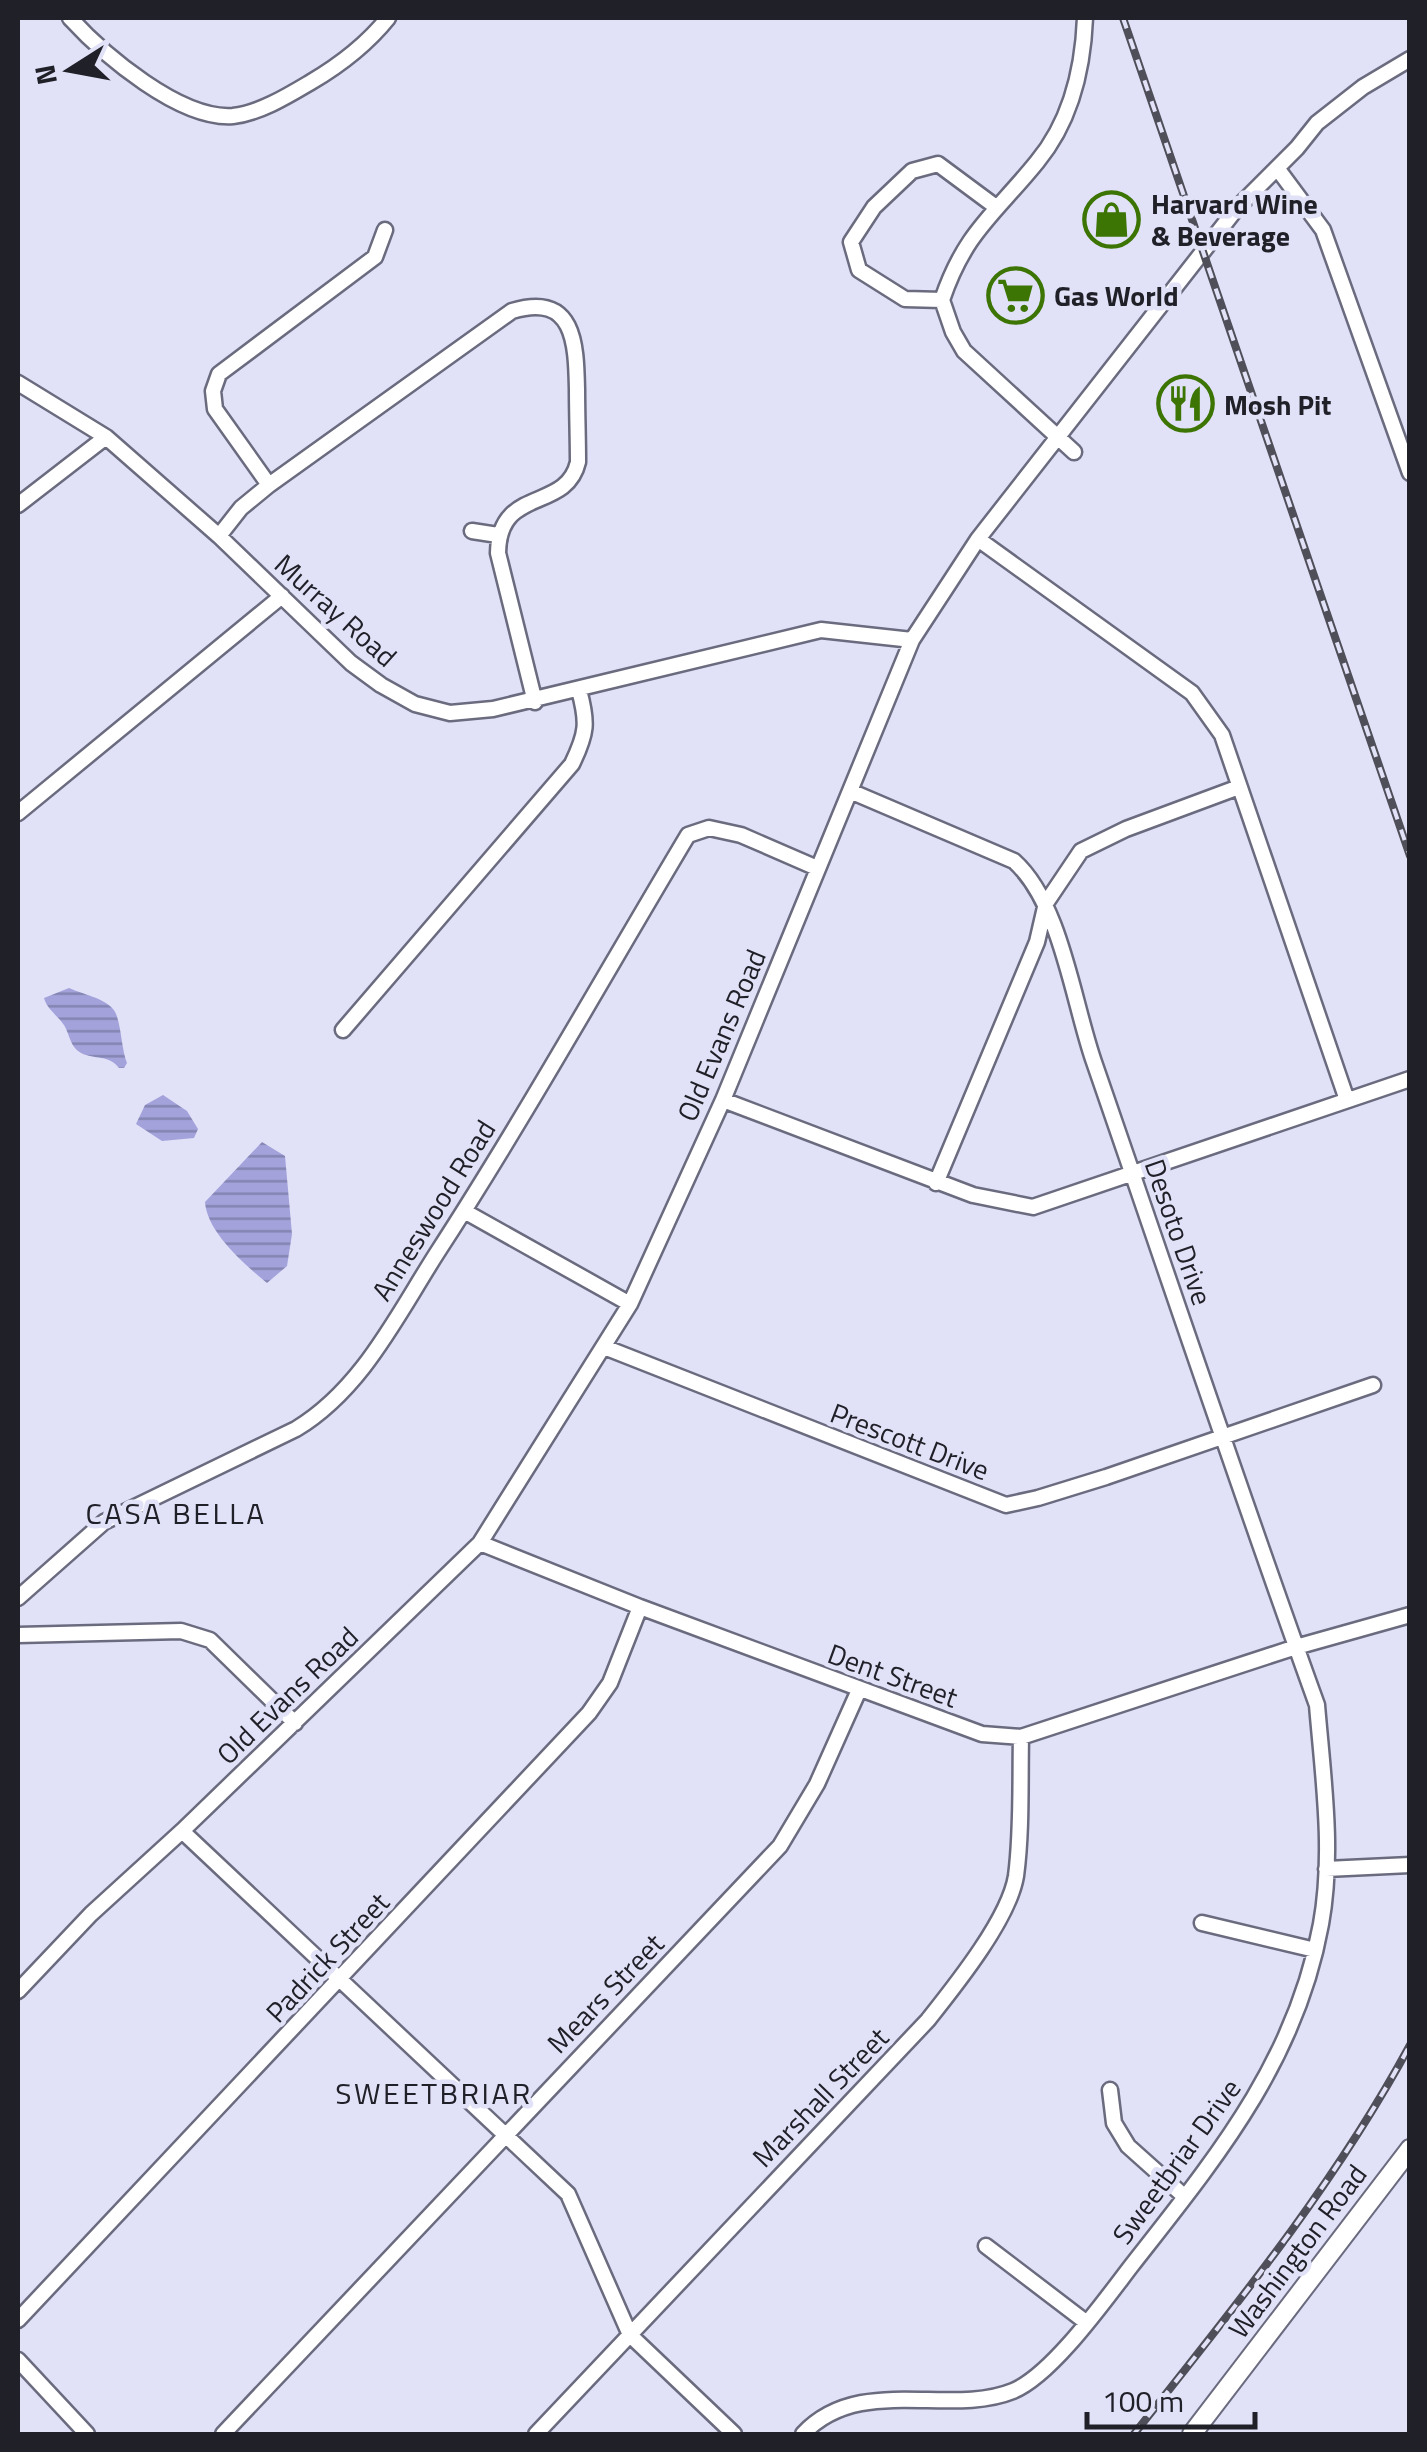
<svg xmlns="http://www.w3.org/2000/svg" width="1427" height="2452" font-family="'Titillium Web',sans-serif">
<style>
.water{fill:url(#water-rules)}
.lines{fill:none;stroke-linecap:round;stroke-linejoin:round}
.minor-casing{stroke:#6b6b7f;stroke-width:19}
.major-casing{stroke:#6b6b7f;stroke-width:22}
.minor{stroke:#fff;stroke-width:14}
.major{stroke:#fff;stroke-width:18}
.rail-casing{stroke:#4f4f5a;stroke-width:8}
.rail{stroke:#e1e1f8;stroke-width:4;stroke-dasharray:11;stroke-linecap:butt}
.labels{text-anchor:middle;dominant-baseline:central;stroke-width:9;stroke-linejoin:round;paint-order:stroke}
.poi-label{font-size:28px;font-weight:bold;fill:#202028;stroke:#e1e1f8;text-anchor:start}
.street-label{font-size:28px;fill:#202028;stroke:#e1e1f8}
.neighbourhood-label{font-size:30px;letter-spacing:2.5px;fill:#202028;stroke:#e1e1f8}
</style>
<defs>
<pattern id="water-rules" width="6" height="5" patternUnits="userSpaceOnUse" patternTransform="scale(2.5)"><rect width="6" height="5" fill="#a3a2db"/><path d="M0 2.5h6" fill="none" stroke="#8484b2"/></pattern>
</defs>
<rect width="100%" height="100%" fill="#e1e1f8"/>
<path class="water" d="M69,988C82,994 104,998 113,1009C121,1017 121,1049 127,1063L124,1068H119C108,1054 95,1060 81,1053C70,1047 70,1035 64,1025C57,1015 47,1009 44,998Z
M163,1095L187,1111L198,1129L194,1138L162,1141L136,1124L145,1105Z
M262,1142L285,1156L292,1234L287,1266L267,1283C244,1264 207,1232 205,1202Z"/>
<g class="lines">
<defs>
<path id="minor" d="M70,18C104,55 180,120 233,116C260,113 289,95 311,82C340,65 367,44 388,18
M1277,168L1323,230L1410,473
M942,300L905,299L859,270L851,242L874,207L912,171L938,164L996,207
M18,383L106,437L219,536L351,663L381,685L415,704L450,713L493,709L821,630L912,640
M1074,452L964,351L953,332L942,300C965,232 994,215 1037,162C1071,121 1083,69 1085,18
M269,485L215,409L213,391L219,374L375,257L385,230
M18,505L106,437
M472,531L498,535
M219,536L241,508L269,485L512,311C575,292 576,344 577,389C577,414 578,438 578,462C566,513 499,485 498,553L535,702
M978,539L1192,693L1222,735L1347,1100
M18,813L282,596
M343,1030L572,764C587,733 588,723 579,690
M723,1100L973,1195L1033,1207L1410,1079
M936,1183L1037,942L1046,903L1081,851L1126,829L1239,787
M464,1211L630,1304
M604,1347L1006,1505L1038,1498L1106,1477L1373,1385
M480,1543L640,1607L982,1734L1021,1737L1296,1647L1410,1615
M18,1598L104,1522L296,1429C362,1389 396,1317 437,1253C525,1117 605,974 688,835L709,828L741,835L817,868
M18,1635L181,1631L210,1640L295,1723
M182,1831L568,2194L630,2335L734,2434
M1326,1869L1410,1865
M1202,1923L1315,1950
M18,1991L91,1914L182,1831L480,1543L630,1304L723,1100L912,640L978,539L1237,208L1297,148L1317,123L1363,87L1410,59
M1110,2090L1114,2123L1128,2146L1185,2197
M986,2246L1087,2323
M18,2320L589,1713L610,1683L640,1607
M18,2360L87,2434
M223,2434L780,1846L817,1784L859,1690
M536,2434L928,2020C955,1986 1009,1919 1016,1876C1022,1831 1020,1782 1021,1737
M803,2434C859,2374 949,2417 1013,2391C1052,2375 1105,2300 1132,2265C1215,2159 1296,2062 1321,1924C1334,1852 1323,1777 1317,1705C1240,1492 1168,1276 1094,1062C1073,1002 1061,903 1014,861L850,791"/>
<path id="major" d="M1192,2434L1410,2149"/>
</defs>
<use href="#minor" class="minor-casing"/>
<use href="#major" class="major-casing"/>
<use href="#minor" class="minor"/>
<use href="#major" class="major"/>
<defs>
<path id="rail" d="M1123,18L1410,856
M1134,2434C1233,2309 1334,2186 1410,2045"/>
</defs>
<use href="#rail" class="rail-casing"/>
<use href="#rail" class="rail"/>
</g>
<defs>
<symbol id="shop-ring" viewBox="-11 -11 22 22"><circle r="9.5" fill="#e1e1f8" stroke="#3c7504" stroke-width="1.5"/><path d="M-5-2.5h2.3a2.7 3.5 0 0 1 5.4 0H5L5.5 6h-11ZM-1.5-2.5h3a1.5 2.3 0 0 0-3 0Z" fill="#3c7504"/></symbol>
<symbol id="supermarket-ring" viewBox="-11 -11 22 22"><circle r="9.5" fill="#e1e1f8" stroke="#3c7504" stroke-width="1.5"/><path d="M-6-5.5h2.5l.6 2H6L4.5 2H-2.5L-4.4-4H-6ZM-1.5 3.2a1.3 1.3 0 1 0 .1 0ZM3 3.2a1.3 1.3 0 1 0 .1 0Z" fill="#3c7504"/></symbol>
<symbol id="restaurant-ring" viewBox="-11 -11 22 22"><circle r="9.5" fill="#e1e1f8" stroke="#3c7504" stroke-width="1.5"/><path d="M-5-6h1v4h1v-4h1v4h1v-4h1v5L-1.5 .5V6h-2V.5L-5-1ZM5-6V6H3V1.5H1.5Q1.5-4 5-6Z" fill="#3c7504"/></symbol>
</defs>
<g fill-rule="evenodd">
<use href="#shop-ring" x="1080" y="188" width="63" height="63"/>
<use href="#supermarket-ring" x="984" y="264" width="63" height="63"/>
<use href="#restaurant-ring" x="1154" y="372" width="63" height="63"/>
</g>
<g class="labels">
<g class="poi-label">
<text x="1151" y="203">Harvard Wine<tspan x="1151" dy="32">&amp; Beverage</tspan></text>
<text x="1054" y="295">Gas World</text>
<text x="1224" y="404">Mosh Pit</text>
</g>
<g class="street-label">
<text transform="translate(336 610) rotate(42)">Murray Road</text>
<text transform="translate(721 1035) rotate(-67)">Old Evans Road</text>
<text transform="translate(433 1210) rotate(-58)">Anneswood Road</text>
<text transform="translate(1179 1232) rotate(71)">Desoto Drive</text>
<text transform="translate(910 1441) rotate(21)">Prescott Drive</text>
<text transform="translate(893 1675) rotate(20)">Dent Street</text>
<text transform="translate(287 1695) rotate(-44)">Old Evans Road</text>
<text transform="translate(327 1957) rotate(-47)">Padrick Street</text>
<text transform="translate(605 1993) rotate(-46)">Mears Street</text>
<text transform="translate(820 2097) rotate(-46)">Marshall Street</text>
<text transform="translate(1176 2161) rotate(-54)">Sweetbriar Drive</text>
<text transform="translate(1297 2251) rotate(-53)">Washington Road</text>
</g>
<g class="neighbourhood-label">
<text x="176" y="1513">CASA BELLA</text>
<text x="434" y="2093">SWEETBRIAR</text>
</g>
</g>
<rect width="1427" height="2452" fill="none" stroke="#202028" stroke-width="40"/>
<g transform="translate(70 70) rotate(259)" stroke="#e1e1f8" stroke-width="8" paint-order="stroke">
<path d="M0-8L18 38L0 25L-18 38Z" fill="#202028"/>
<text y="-15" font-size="28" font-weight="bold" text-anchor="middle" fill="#202028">N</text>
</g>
<path d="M1087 2412v15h168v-15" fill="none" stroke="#202028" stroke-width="5"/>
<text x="1102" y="2412" font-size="30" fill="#202028" stroke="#e1e1f8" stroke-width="8" paint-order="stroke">100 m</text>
</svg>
